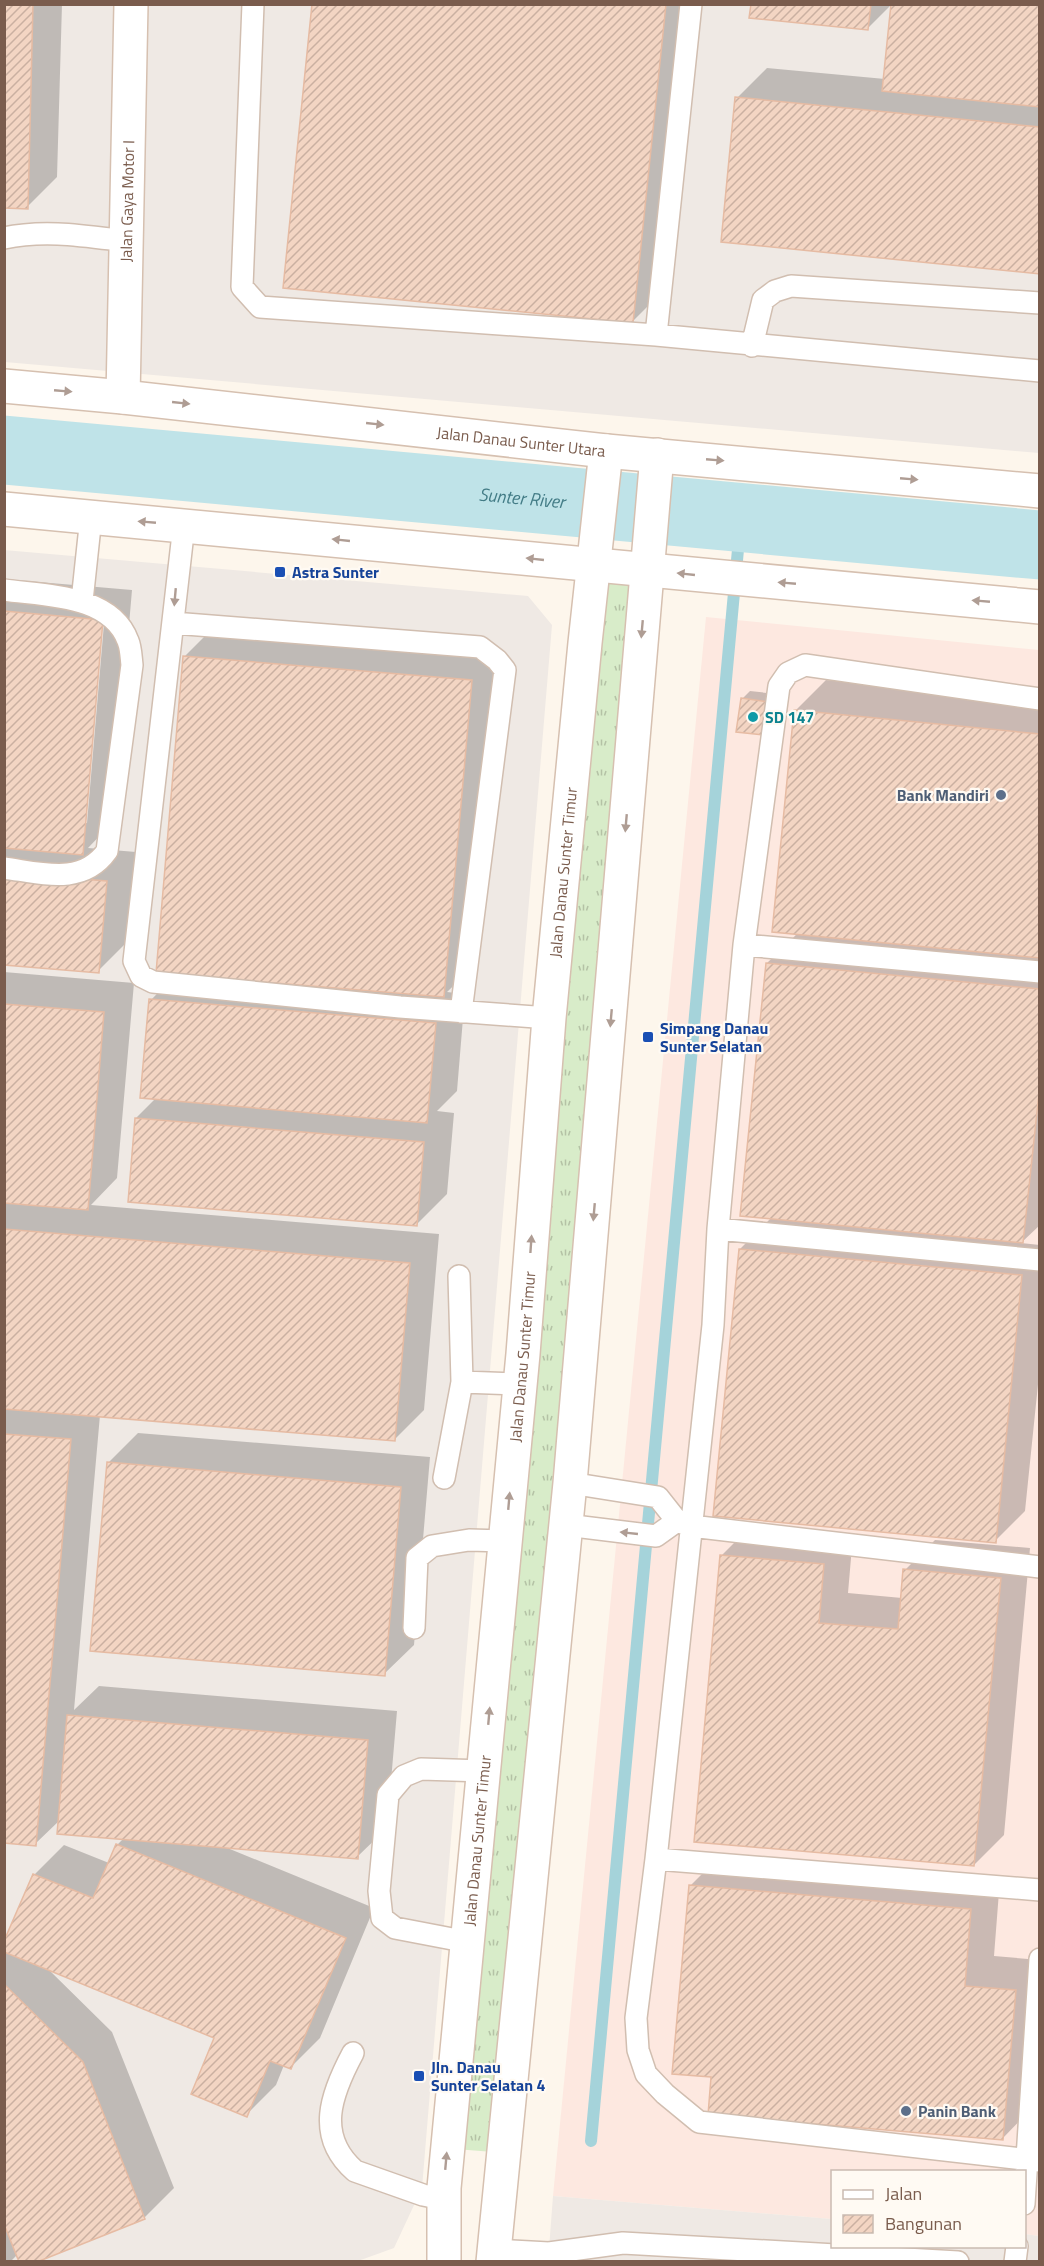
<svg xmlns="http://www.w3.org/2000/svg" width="1044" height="2266" font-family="'Titillium Web',sans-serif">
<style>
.commercial{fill:#fde8e0}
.industrial{fill:#efe9e4}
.grass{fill:url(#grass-tufts)}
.shadow{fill:#0003;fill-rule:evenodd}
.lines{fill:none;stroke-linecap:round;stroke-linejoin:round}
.stream{stroke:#a5d3da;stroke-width:12}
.river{stroke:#bfe3e8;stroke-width:69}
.building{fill:url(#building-hatch);stroke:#e6bba3;stroke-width:1.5}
.lane-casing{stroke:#d1beb0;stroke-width:24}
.secondary-casing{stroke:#d6c0b0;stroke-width:36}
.lane{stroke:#fff;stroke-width:21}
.secondary{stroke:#fff;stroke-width:33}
.oneway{fill:#af9d94}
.transit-dot{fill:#1a4fb4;stroke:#fffaf3;stroke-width:2}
.culture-dot{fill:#0f9aa8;stroke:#fffaf3;stroke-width:2}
.service-dot{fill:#5c6f8a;stroke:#fffaf3;stroke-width:2}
.labels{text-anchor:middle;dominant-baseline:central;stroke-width:4.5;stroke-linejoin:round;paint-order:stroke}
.street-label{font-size:16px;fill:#7a5c4d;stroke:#fffaf3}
.transit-label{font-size:16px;font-weight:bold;fill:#164399;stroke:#fffaf3;text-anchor:start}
.culture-label{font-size:16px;font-weight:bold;fill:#0d838f;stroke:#fffaf3;text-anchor:start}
.service-label{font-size:16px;font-weight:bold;fill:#4e5e75;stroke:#fffaf3;text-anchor:end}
.water-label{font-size:18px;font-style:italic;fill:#437c86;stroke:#fffaf3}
</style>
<defs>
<pattern id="grass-tufts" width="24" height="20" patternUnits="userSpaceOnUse" patternTransform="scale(1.5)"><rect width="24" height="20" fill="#d8ecc9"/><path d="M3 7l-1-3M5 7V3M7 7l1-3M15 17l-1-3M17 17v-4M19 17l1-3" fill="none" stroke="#b4c2a5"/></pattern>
<pattern id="building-hatch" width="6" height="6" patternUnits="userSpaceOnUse" patternTransform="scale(1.5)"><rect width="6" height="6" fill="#f3d5c3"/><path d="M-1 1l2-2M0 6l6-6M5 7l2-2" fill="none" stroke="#cab0a1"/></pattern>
</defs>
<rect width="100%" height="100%" fill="#fdf6ec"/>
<path class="commercial" d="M706,617L1039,650V2236L1025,2234L1024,2172H832V2219L553,2196Z"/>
<path class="industrial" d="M4,5H1039V453L5,362Z
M4,550L528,596L552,625L422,2188L394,2248L358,2261H5Z
M553,2196L832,2219V2246H1024L1025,2234L1039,2236V2261L548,2262Z"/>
<path class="grass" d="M594,566L647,571L506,2153L455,2149Z"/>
<path class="shadow" d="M4,4H62L57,177L27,207Z
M313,4H692L663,291L633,321Z
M752,4H892L867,29Z
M1040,4V273L737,98L767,68L885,79Z
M4,579L132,590L112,823L88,848L136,852L128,941L98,971L4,963ZM102,612H105L87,823H84Z
M214,627L502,651L474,966L447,992L465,994L457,1091L437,1111L454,1113L447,1194L417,1224L136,1118L156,1098L151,1000L177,973L184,657Z
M826,680L1040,701V1225L1021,1243L1040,1245V1365L1025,1511L995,1541L740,1249L772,1217L767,963L798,933L796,710Z
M750,691L776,694L773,725L742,699Z
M4,972L134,983L117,1178L91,1205L439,1234L424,1410L394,1440L100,1415L74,1710L99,1686L397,1711L387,1828L357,1857L225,1847L374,1908L320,2038L290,2068L284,2065L276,2085L246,2115L216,2037L48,1969L112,2032L174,2188L144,2218L18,2254L10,2262H4V1945L34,1875L64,1845L109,1863L117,1845L124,1838L60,1820L35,1844L4,1842Z
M138,1433L430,1457L414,1645L384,1674L108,1463Z
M751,1526L853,1535L848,1593L902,1598L905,1570L935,1540L1030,1548L1004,1835L974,1865L721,1556Z
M720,1856L1000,1879L994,1956L1040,1960L1032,2108L1003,2138L690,1886Z"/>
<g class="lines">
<path class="stream" d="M591,2141L741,517"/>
<path class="river" id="s1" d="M4,450L1040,545"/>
</g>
<path class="building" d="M4,4H33L28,209L4,208Z
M312,4H666L633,323L283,288Z
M751,4H871L868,30L749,18Z
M891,4H1040V107L882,91Z
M735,97L1040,127V274L721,242Z
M4,611L103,620L83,855L4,848Z
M183,656L472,680L444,997L156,973Z
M741,698L769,702L765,735L736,732Z
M794,710L1040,734V958L772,932Z
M4,873L107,881L99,973L4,965Z
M766,963L1040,989V1084L1023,1243L740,1216Z
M149,999L436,1023L427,1123L140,1098Z
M4,1004L104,1012L88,1210L4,1203Z
M135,1118L424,1142L417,1226L128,1202Z
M4,1229L410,1263L395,1441L4,1409Z
M739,1249L1022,1275L996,1543L713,1516Z
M4,1434L71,1439L36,1846L4,1843Z
M107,1462L401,1487L385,1676L90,1651Z
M720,1555L824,1564L819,1623L898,1629L903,1569L1001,1578L974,1866L694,1842Z
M67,1715L368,1740L358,1859L57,1834Z
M116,1844L346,1938L291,2069L270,2061L247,2117L191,2094L214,2038L4,1952V1941L33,1874L93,1898Z
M689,1885L971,1909L965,1986L1016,1990L1003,2140L708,2115L711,2077L672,2074Z
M4,1984L83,2062L145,2219L37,2262H19L4,2224Z"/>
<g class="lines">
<defs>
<path id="lane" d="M253,4L242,287L260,307L656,335L1040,371
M4,238C45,229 85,236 126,241
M656,335L691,4
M752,346L763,300L775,291L791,286L1040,303
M184,525L134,961L141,976L153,982L400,1007L549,1018
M4,590C45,596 111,594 128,641C131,648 131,657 132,665L107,851C82,886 42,873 4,868
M82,601L91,517
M173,623L480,647L497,660L505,670L461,1012
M1040,699L805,665L788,673L779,686L744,945L718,1229L713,1325L656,1859L636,2018L638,2050L646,2074L665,2094L699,2122L1040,2161
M744,945L1040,972
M718,1229L1040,1260
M459,1276L462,1382
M444,1478L462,1382L520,1384
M570,1483L658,1497L677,1521L691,1526L1040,1567
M566,1525L656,1536L677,1521
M414,1628L417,1558L432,1546L469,1540L505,1541
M656,1859L1040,1890
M468,1942L395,1928L382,1918L379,1891L388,1795L404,1776L421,1769L484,1771
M353,2053C331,2094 315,2136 355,2171L423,2195L443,2199
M1024,2204L1040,1959
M494,2250L549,2253L623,2243L958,2262
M1015,2262L1017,2246"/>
<g id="secondary">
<path id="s2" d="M4,386L123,397L606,451L1040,491"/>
<path id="s3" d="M123,397L131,4"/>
<path d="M4,509L1040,607"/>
<path id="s4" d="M444,2262V2188L523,1354L549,1018L585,643L606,451"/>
<path d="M493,2262L570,1483L657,455"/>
</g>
</defs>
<use href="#lane" class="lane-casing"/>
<use href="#secondary" class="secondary-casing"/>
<use href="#lane" class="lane"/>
<use href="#secondary" class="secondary"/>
</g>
<defs><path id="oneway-solid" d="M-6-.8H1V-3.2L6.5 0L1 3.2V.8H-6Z" transform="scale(1.5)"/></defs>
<g class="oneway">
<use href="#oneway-solid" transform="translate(63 391) rotate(5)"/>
<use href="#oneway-solid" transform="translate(181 403) rotate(6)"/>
<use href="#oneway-solid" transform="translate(375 424) rotate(6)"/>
<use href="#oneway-solid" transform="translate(715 460) rotate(5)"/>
<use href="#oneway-solid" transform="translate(909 479) rotate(5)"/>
<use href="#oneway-solid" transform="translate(147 522) rotate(-175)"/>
<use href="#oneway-solid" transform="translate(341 540) rotate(-174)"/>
<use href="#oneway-solid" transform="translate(535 559) rotate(-174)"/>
<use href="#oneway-solid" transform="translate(686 574) rotate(-174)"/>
<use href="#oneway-solid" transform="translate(787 583) rotate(-175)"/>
<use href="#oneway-solid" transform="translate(175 597) rotate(95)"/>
<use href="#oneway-solid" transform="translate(981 601) rotate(-175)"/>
<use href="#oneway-solid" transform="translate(642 629) rotate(95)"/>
<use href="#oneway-solid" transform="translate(626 823) rotate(95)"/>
<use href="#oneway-solid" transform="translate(611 1018) rotate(95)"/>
<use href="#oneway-solid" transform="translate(594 1212) rotate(95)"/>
<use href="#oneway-solid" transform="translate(531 1244) rotate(-86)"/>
<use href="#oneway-solid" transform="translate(509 1501) rotate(-85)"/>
<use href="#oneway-solid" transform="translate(629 1533) rotate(-174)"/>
<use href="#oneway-solid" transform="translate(489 1716) rotate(-85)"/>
<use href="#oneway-solid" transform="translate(446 2161) rotate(-85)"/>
</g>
<g class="transit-dot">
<rect x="274" y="566" width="12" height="12" rx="3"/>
<rect x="642" y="1031" width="12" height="12" rx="3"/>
<rect x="413" y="2070" width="12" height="12" rx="3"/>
</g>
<circle class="culture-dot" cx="753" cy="717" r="6"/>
<g class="service-dot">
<circle cx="1001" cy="795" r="6"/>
<circle cx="906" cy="2111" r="6"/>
</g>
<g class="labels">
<g class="street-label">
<text stroke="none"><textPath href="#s3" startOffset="196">Jalan Gaya Motor I</textPath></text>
<text stroke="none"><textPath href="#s2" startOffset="520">Jalan Danau Sunter Utara</textPath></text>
<text stroke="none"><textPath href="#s4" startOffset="1395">Jalan Danau Sunter Timur</textPath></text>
<text stroke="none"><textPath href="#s4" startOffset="909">Jalan Danau Sunter Timur</textPath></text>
<text stroke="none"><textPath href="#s4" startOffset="423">Jalan Danau Sunter Timur</textPath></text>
</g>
<g class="transit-label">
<text x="292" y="572">Astra Sunter</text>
<text x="660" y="1028">Simpang Danau<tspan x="660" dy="18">Sunter Selatan</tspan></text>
<text x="431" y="2067">Jln. Danau<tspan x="431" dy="18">Sunter Selatan 4</tspan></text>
</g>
<g class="culture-label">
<text x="765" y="717">SD 147</text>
</g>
<g class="service-label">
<text x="989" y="795">Bank Mandiri</text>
<text x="918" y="2111" text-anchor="start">Panin Bank</text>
</g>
<g class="water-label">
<text stroke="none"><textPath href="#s1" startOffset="520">Sunter River</textPath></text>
</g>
</g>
<rect width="1044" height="2266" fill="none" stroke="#7a5c4d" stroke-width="12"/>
<rect x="831" y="2170" width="195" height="78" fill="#fffaf3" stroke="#cabbb1" stroke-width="1.5"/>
<rect x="843" y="2190" width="30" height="9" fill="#ffffff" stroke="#cabbb1" stroke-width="1.5"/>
<text x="885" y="2200" font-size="18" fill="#7a5c4d">Jalan</text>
<rect x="843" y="2215" width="30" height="18" fill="url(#building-hatch)" stroke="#cabbb1" stroke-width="1.5"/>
<text x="885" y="2230" font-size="18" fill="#7a5c4d">Bangunan</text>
</svg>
